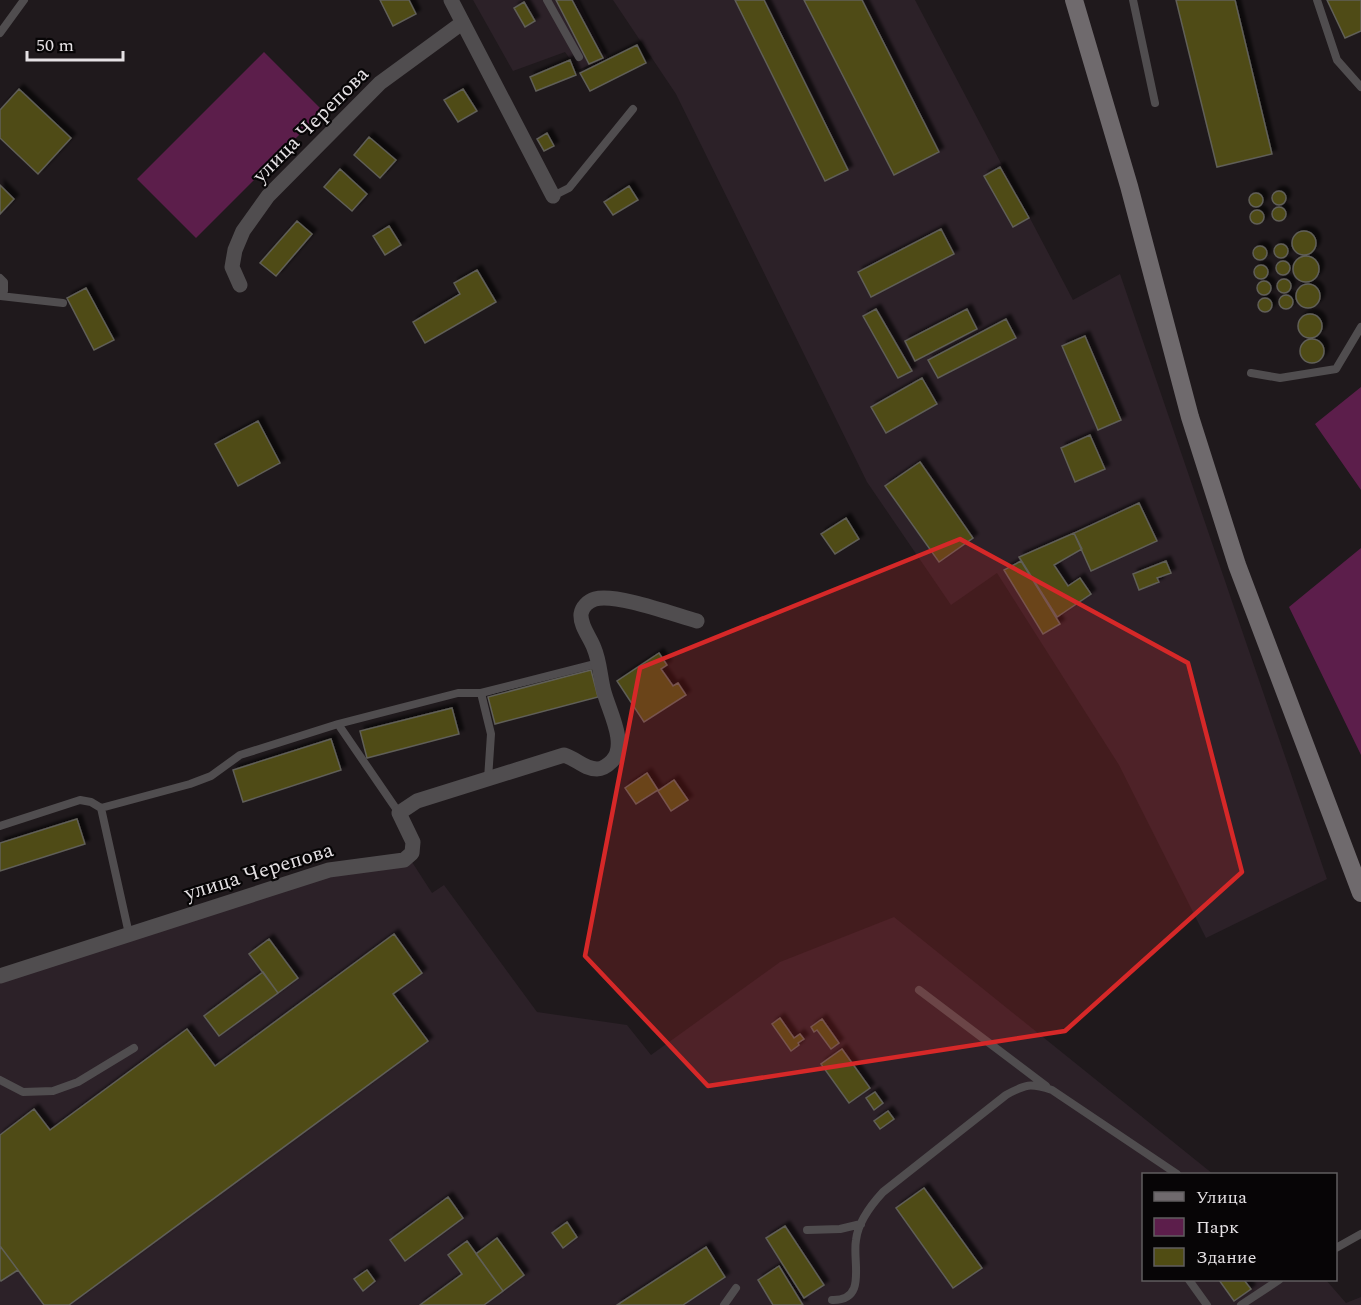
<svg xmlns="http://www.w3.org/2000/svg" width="1361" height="1305" font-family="Spectral,serif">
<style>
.built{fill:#2c2128}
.green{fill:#5c1e4b}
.building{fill:#504c13;stroke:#605f58;stroke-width:1.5;filter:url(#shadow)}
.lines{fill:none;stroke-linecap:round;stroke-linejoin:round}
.lane{stroke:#504d4f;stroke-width:8}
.street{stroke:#504d4f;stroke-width:15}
.secondary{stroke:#6f6a6d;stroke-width:18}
.marked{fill:#d62828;fill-opacity:0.2;stroke:#d62828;stroke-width:4.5;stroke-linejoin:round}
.labels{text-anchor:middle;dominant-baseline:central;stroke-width:4.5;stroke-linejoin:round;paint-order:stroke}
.street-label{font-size:21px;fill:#e5e1e4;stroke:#070506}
</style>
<defs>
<filter id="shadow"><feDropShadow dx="4.5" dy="-4.5" stdDeviation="1.5" flood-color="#0009"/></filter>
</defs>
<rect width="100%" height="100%" fill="#1f191c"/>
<path class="built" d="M473,0H578L607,58L578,70L565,52L513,71Z
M613,0H915L1073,300L1120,274L1327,879L1206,938L1119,765L997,573L951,605L867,482L676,94Z
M412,862L432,893L444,885L537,1012L627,1025L651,1055L780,962L894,917L1213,1174H1144V1280H1326L1346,1303L1361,1297V1305H0V982L319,877Z"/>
<path class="green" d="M264,52L323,111L196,238L137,179Z
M1361,387V490L1315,424Z
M1361,548V755L1289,607Z"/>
<path class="building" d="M380,0H409L416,14L393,26Z
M556,0H572L603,58L589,64Z
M735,0H764L848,170L825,181Z
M804,0H862L939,152L894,175Z
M1176,0H1235L1272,154L1217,167Z
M1327,0H1361V31L1345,38Z
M524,2L535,21L525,27L514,8Z
M637,45L646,63L590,91L580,73Z
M570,60L576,75L536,91L530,77Z
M19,89L71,138L38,174L0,138V110Z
M463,89L477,111L458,122L444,100Z
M547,133L554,146L544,151L537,139Z
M369,137L396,160L380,178L354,155Z
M1000,167L1029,218L1013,227L984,176Z
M340,169L367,194L352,211L324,187Z
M0,185L14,199L0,214Z
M629,186L638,200L613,215L604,202Z
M1272 198a7 7 0 1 1 14 0a7 7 0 1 1-14 0Z
M1249 200a7 7 0 1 1 14 0a7 7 0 1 1-14 0Z
M1272 214a7 7 0 1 1 14 0a7 7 0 1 1-14 0Z
M1250 217a7 7 0 1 1 14 0a7 7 0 1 1-14 0Z
M297,221L312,234L276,276L260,263Z
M389,226L401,245L385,255L373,236Z
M941,229L954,254L871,297L858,272Z
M1292 243a12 12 0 1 1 24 0a12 12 0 1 1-24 0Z
M1274 251a7 7 0 1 1 14 0a7 7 0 1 1-14 0Z
M1253 253a7 7 0 1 1 14 0a7 7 0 1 1-14 0Z
M1293 269a13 13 0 1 1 26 0a13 13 0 1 1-26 0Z
M1276 268a7 7 0 1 1 14 0a7 7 0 1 1-14 0Z
M1254 272a7 7 0 1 1 14 0a7 7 0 1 1-14 0Z
M477,270L496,302L425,343L413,322L460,294L454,283Z
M1277 286a7 7 0 1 1 14 0a7 7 0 1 1-14 0Z
M1257 288a7 7 0 1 1 14 0a7 7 0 1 1-14 0Z
M1296 296a12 12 0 1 1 24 0a12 12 0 1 1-24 0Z
M86,288L114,340L94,350L67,298Z
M1279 302a7 7 0 1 1 14 0a7 7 0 1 1-14 0Z
M1258 305a7 7 0 1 1 14 0a7 7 0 1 1-14 0Z
M876,309L912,371L898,378L863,316Z
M967,309L977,329L915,361L905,341Z
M1298 326a12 12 0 1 1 24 0a12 12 0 1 1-24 0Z
M1006,319L1016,338L938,378L928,360Z
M1085,336L1121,420L1098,430L1062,346Z
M1300 351a12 12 0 1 1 24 0a12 12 0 1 1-24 0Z
M922,378L937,404L886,433L871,407Z
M258,421L280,463L238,486L215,444Z
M1090,435L1105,469L1075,482L1061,448Z
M920,462L973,538L939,562L885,486Z
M1139,503L1157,541L1091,571L1074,533Z
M846,518L859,539L835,554L821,534Z
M1074,533L1082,549L1054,565L1068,586L1080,578L1091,594L1057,617L1019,557Z
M1021,561L1060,624L1043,634L1004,570Z
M1166,561L1171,573L1157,578L1159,582L1139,590L1133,574Z
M659,653L667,665L661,669L673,686L678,683L686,695L644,722L617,681Z
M591,670L598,697L495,724L488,697Z
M452,708L459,734L367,758L360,731Z
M331,739L341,770L243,802L233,770Z
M647,773L658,790L636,804L625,788Z
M674,780L688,800L671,811L658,791Z
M77,819L85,844L0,871V843Z
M394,934L422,973L393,994L428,1041L69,1305H44L0,1246V1135L34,1109L50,1130L187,1029L215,1066Z
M269,939L298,978L278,993L249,954Z
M263,972L278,993L219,1036L204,1016Z
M780,1018L794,1038L800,1034L804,1039L798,1043L799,1045L791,1051L772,1024Z
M822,1019L839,1043L831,1049L817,1030L814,1032L811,1027Z
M842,1049L870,1088L849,1103L821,1064Z
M875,1092L883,1103L874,1110L866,1098Z
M888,1111L894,1119L880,1129L874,1121Z
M924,1188L982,1268L953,1288L896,1208Z
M448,1197L463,1218L405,1261L390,1240Z
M567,1222L577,1237L563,1248L552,1233Z
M785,1226L824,1285L804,1298L766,1238Z
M497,1238L524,1275L503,1291L476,1254Z
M467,1241L503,1291L484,1305H420L462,1274L448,1255Z
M0,1246L18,1270L1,1281L0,1280Z
M706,1247L725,1277L683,1305H617Z
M779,1266L803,1305H773L758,1280Z
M367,1270L375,1281L363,1291L354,1279Z
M1219,1280H1244L1251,1289L1234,1301Z"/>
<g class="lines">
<path class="lane" d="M547,0L579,57
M1133,0L1155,103
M1317,0L1337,60L1361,87
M0,33L24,0
M553,196L569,188L633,109
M0,278L4,282V291L0,295
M0,296L63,303
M1251,373L1280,378L1336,369L1361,327
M338,724L458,693H481
M488,779L491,734L481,693L599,663
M0,826L80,800L91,802L101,808
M129,934L101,808L190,784L211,776L240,755L338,724L399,813
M919,990L1046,1086
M0,1080L23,1092L53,1091L78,1082L134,1048
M807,1230L840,1229L861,1224
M1336,1248L1361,1234
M1189,1280L1207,1305
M832,1300C868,1301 852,1262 856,1240C858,1222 871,1205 883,1192L1006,1095C1026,1084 1030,1083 1052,1090L1177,1174
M724,1305L736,1288
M1241,1305L1279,1280"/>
<path class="street" d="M451,0L553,196
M240,285L232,267L235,250L243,231L268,196L380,83L462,23
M0,976L329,870L404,860L412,853L413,842L399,813L417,801L564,755C577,759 584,769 597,769C603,769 608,765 612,761C628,745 609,711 604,692C600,677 600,662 594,648C590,637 580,626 581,614C582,607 588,601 595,599C616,593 675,615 697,621"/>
<path class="secondary" d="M1074,0L1129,186L1190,417L1237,565L1361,893"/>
</g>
<path class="marked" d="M960,539L1188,663L1242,872L1065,1031L708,1086L585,956L640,668Z"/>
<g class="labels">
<g class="street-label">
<text transform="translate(311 125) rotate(-45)">улица Черепова</text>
<text transform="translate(259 872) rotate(-17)">улица Черепова</text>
</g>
</g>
<rect x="1142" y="1173" width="195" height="108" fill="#070506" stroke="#605d5f" stroke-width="1.5"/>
<rect x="1154" y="1192" width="30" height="9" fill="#6f6a6d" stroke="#605d5f" stroke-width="1.5"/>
<text x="1196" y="1203" font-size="18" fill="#e5e1e4">Улица</text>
<rect x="1154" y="1218" width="30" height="18" fill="#5c1e4b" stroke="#605d5f" stroke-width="1.5"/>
<text x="1196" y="1233" font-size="18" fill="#e5e1e4">Парк</text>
<rect x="1154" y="1248" width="30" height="18" fill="#504c13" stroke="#605d5f" stroke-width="1.5"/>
<text x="1196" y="1263" font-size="18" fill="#e5e1e4">Здание</text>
<path d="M27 51v9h96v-9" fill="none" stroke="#e5e1e4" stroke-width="3"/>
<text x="36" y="51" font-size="18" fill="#e5e1e4" stroke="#070506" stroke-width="4.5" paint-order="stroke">50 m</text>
</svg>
